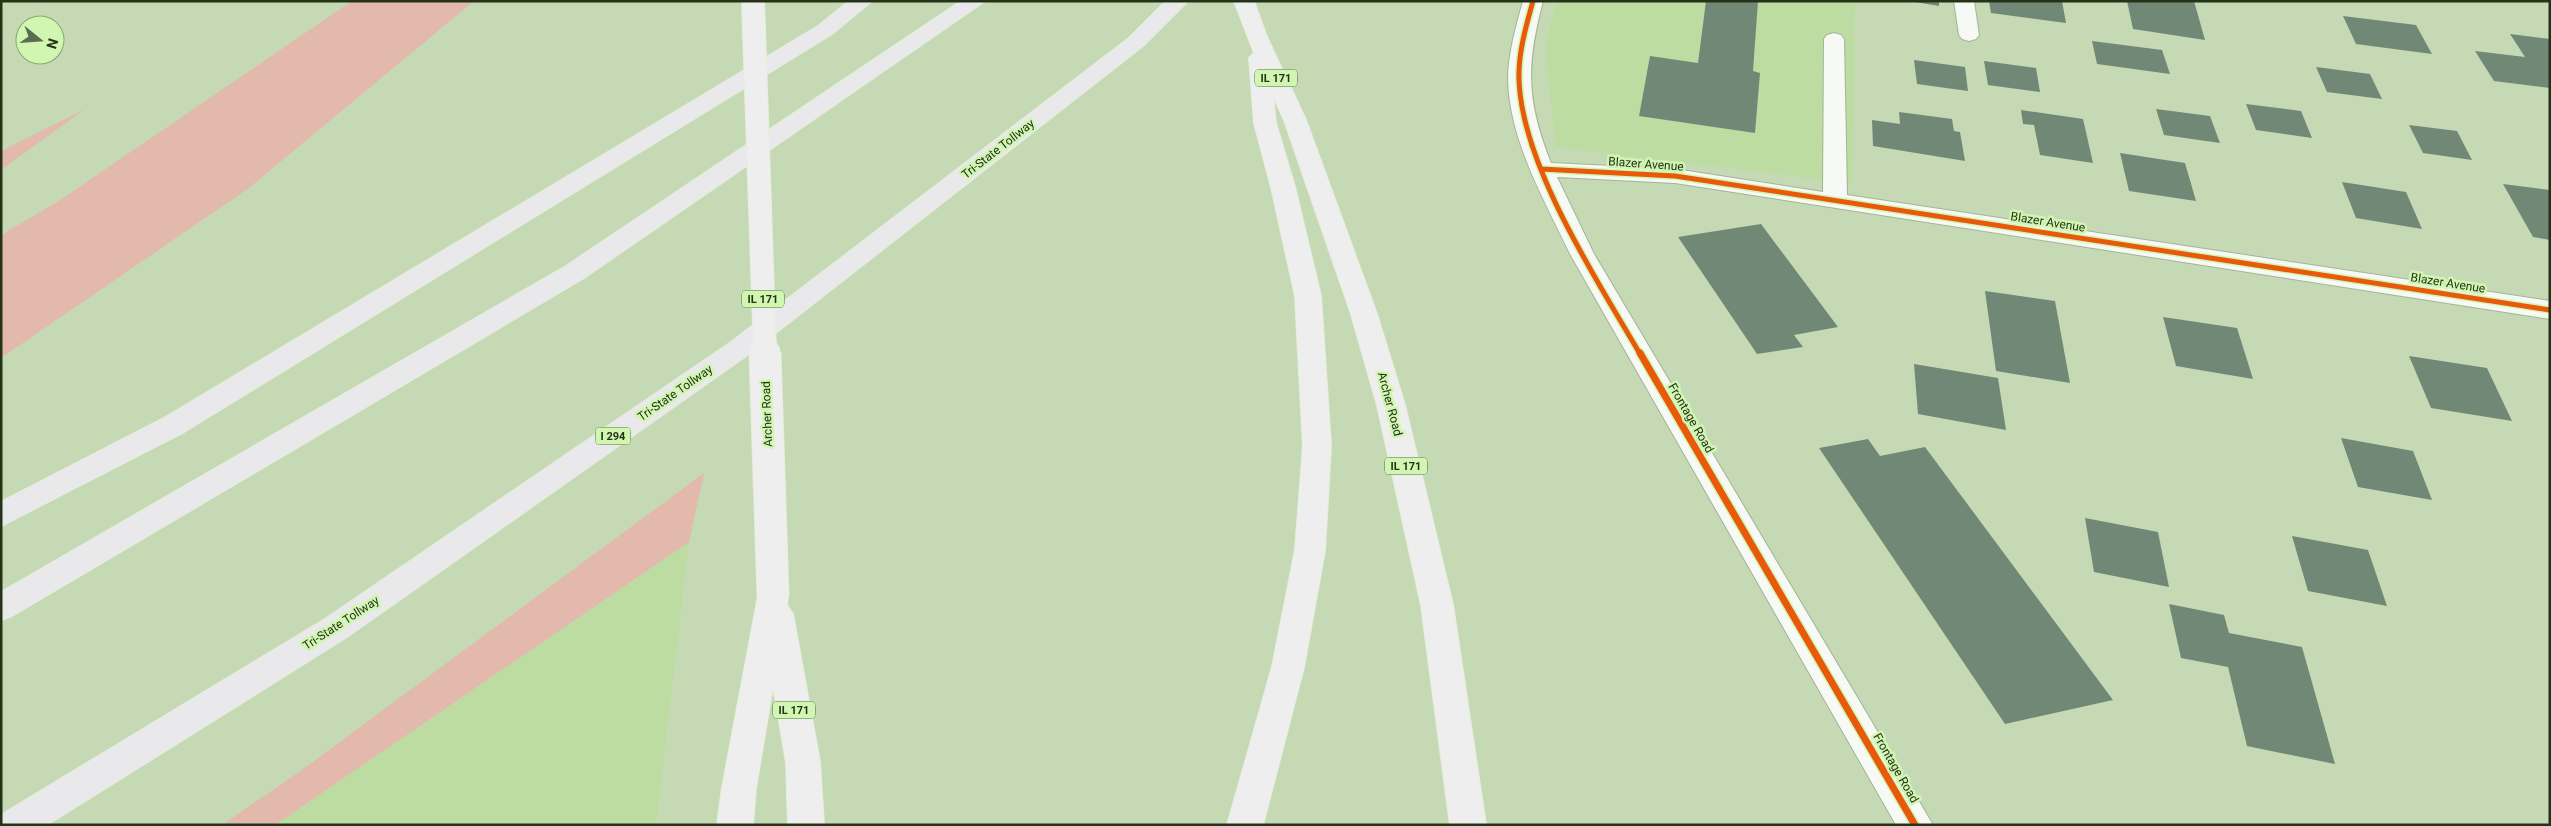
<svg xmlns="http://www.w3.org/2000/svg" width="2551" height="826" font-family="Roboto,sans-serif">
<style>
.built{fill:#bcdca2}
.green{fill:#e3b8ad}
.building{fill:#728876}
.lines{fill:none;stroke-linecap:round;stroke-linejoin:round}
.minor-casing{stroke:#a3b496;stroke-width:2}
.major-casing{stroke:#e5eedd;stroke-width:2}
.highway-casing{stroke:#e5eedd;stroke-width:2}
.minor{fill:#f6f9f4;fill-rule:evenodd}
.major{fill:#efeeee;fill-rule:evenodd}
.highway{fill:#e9e8ea;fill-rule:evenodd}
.major-bridge-far1-casing{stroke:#e5eedd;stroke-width:24;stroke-linecap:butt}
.major-bridge-casing{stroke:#e5eedd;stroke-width:33;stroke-linecap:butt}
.major-bridge-far1{stroke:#efeeee;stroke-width:22}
.major-bridge{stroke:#efeeee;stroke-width:31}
.cycleway-far1-casing{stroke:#d0f6b2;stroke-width:8}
.cycleway-casing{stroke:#d0f6b2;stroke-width:10}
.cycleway-far1{stroke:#e8590c;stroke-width:5}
.cycleway{stroke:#e8590c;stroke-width:7}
.labels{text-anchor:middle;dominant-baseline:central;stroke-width:5;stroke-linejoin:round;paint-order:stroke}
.shield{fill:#d0f6b2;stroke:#586d46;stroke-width:1}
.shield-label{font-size:11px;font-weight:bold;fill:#243218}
.street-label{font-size:12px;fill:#243218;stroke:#d0f6b2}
</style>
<rect width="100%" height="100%" fill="#c5dab4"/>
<path class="built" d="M1556,1H1855L1852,183L1556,147L1545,47Z
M689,542L656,825H275Z"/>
<path class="green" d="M352,1H474L249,188L1,358V235L57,202Z
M85,109L1,170V151Z
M704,473L689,542L275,825H222L306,767Z"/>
<path class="building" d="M1706,1H1758L1753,71L1760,73L1755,133L1639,116L1650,56L1698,63Z
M1915,1H1939V6L1915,2Z
M1989,1H2062L2066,23L1991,13Z
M2127,1H2194L2205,40L2133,29Z
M2343,16L2416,25L2432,54L2356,44Z
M2510,34L2550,39V88L2494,81L2475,51L2525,57Z
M2092,41L2162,50L2170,74L2097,64Z
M1914,60L1965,67L1968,91L1917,84Z
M1984,61L2036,68L2040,92L1988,85Z
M2316,67L2370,74L2382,99L2327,92Z
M2246,104L2301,111L2312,138L2256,130Z
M2156,109L2210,116L2220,143L2164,135Z
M2021,110L2083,119L2093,163L2040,155L2034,125L2023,124Z
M1899,112L1952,119L1954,131L1960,132L1965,161L1873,146L1872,120L1900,124Z
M2409,125L2457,131L2472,160L2423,153Z
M2120,153L2185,163L2196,201L2129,191Z
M2342,182L2406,192L2422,229L2356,218Z
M2503,184L2550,190V240L2533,237Z
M1761,224L1838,327L1794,335L1803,347L1757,354L1678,237Z
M1985,291L2055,301L2070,383L1996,371Z
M2163,317L2237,328L2253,379L2176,366Z
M2409,356L2487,368L2512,421L2431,408Z
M1914,364L1998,378L2006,430L1918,414Z
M2341,438L2413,451L2432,500L2358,487Z
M1868,439L1880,456L1925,447L2113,700L2005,724L1819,448Z
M2085,518L2158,532L2169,587L2094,572Z
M2292,536L2368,550L2387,606L2308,591Z
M2169,604L2224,615L2229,633L2302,647L2335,764L2247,746L2228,667L2181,658Z"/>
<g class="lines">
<defs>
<path id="minor" d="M1523,1H1543C1526,66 1526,100 1551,163L1675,169L1823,192L1824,39L1827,35L1834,33L1841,35L1844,39L1847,195L2550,301V319L1675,183L1557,177L1594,254L1933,825H1896L1570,254C1544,199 1510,142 1508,80C1508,54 1516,26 1523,1Z
M1954,1H1974L1979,35L1976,39L1969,41L1962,39L1959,35Z"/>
<path id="major" d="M1234,1H1254L1267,37L1306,120L1377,314L1405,405L1453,605L1486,825H1450L1421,605L1377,405L1351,314L1284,120L1273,96L1276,123L1295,187L1321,296L1331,446L1325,550L1304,667L1263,825H1227L1272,667L1295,550L1303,446L1295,296L1271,187L1254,123L1249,58L1254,53Z
M773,583L784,587L788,596L787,605L793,614L820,762L824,825H788L786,762L773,686L756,788L753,825H717L722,788L758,596L762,587Z"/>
<path id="highway" d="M849,1H872L832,34L184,432L1,526V502L164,418L818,26Z
M961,1H985L584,278L12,616L1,620V592L566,266Z
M1166,1H1188L1143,46L749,354L347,637L47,825H1L4,813L325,619L731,342L1129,38Z"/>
</defs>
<use href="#minor" class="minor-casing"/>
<use href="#major" class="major-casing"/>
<use href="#highway" class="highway-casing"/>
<use href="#minor" class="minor"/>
<use href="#major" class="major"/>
<use href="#highway" class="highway"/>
<defs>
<path id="major-bridge-far1" d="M753,1L765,354"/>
<path id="major-bridge" d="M765,353L773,596"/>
</defs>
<use href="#major-bridge-far1" class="major-bridge-far1-casing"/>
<use href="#major-bridge" class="major-bridge-casing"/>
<use href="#major-bridge-far1" class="major-bridge-far1"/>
<use href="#major-bridge" class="major-bridge"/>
<defs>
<path id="cycleway-far1" d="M1533,1C1526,26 1518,54 1519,80C1522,166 1597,280 1640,354
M1541,169L1675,176L2550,310"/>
<path id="cycleway" d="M1640,353L1915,825"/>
</defs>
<use href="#cycleway-far1" class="cycleway-far1-casing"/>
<use href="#cycleway" class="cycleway-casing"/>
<use href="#cycleway-far1" class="cycleway-far1"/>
<use href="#cycleway" class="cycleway"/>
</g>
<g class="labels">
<g class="shield">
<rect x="1255" y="69.5" width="42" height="17" rx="4"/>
<rect x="742" y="290.5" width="42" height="17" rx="4"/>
<rect x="595.5" y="427.5" width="35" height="17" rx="4"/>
<rect x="1385" y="457.5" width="42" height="17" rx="4"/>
<rect x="773" y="701.5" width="42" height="17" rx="4"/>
</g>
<g class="shield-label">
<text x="1276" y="78">IL 171</text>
<text x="763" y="299">IL 171</text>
<text x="613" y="436">I 294</text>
<text x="1406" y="466">IL 171</text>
<text x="794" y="710">IL 171</text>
</g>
<g class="street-label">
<text transform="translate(998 149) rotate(-38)">Tri-State Tollway</text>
<text transform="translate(1646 164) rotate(4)">Blazer Avenue</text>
<text transform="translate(2048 222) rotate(9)">Blazer Avenue</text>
<text transform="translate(2448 283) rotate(9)">Blazer Avenue</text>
<text transform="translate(675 393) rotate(-35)">Tri-State Tollway</text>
<text transform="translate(1390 404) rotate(75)">Archer Road</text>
<text transform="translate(767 414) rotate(-92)">Archer Road</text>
<text transform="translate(1691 418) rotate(60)">Frontage Road</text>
<text transform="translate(341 623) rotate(-33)">Tri-State Tollway</text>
<text transform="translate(1896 768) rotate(60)">Frontage Road</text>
</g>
</g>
<rect width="2551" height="826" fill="none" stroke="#243218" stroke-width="5"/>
<g transform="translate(40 40) rotate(107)"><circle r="24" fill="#d0f6b2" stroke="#8ba874"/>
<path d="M0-4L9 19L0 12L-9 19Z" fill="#5c6d4f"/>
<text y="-8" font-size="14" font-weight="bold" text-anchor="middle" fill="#243218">N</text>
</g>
</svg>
